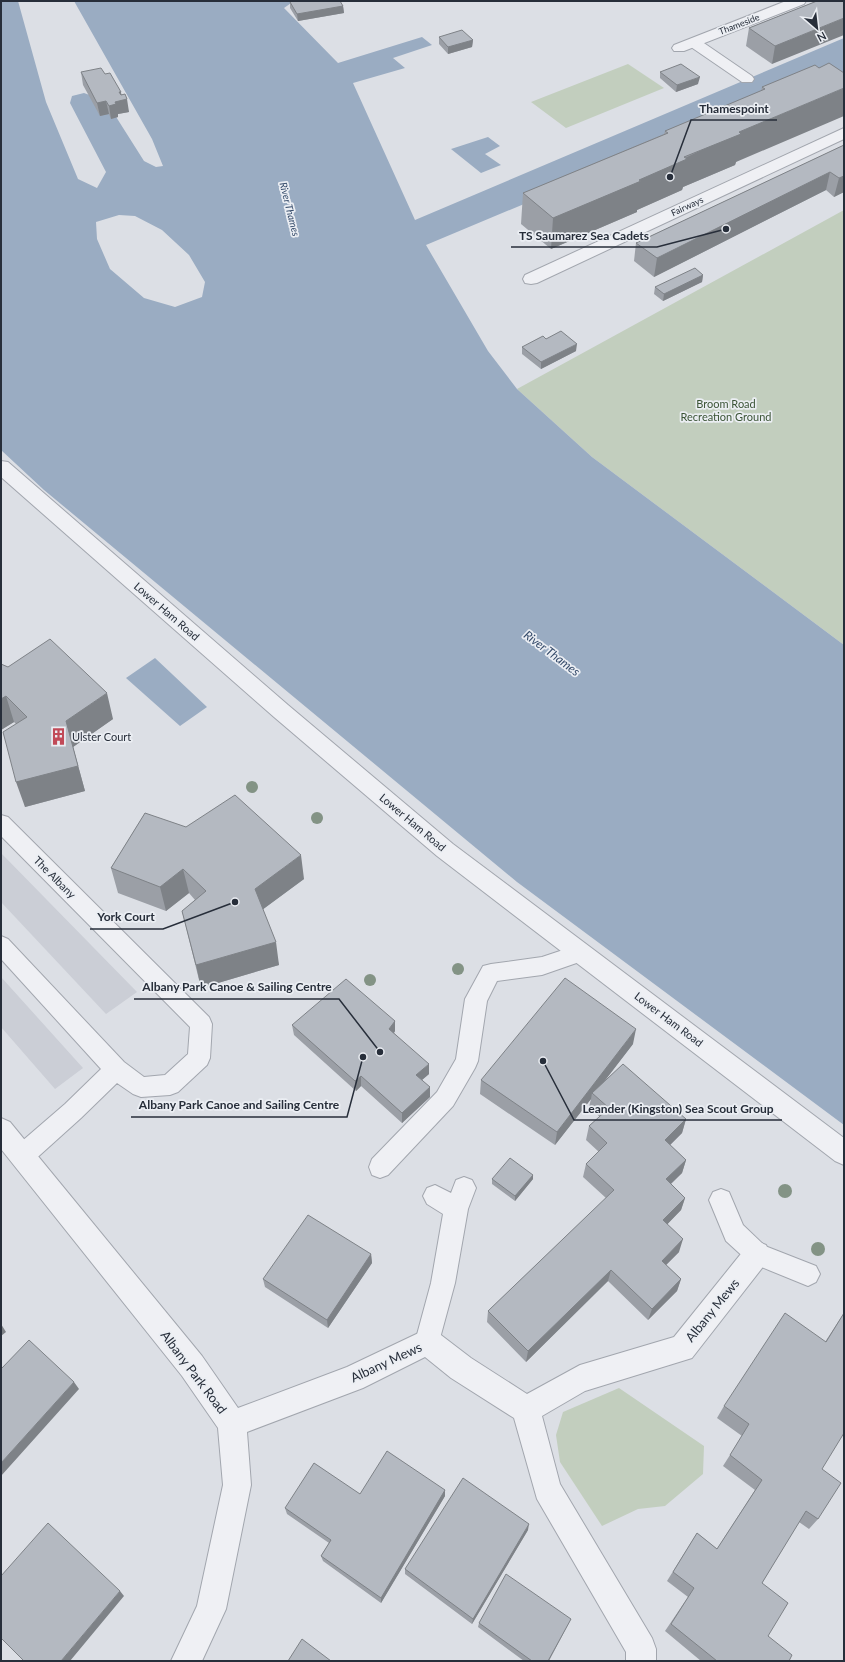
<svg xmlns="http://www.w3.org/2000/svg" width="845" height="1662" font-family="Lato,sans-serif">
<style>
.built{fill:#cbced6}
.green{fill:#c2cebe}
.water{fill:#9aacc2;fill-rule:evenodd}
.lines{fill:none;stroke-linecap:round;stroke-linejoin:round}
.lane-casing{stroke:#a2a6ae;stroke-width:2}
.street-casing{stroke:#a2a6ae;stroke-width:2}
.lane{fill:#eff0f4;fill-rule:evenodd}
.street{fill:#eff0f4;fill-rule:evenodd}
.tree{fill:#839385}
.wall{fill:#9b9fa6}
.shaded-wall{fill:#7e8287}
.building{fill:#b4b9c1;stroke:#7e8287}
.labels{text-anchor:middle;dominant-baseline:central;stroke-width:3.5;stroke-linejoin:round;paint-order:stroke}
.far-street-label{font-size:9px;fill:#272e3a;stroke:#ebeef3}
.far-water-label{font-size:10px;font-style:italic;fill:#354b6a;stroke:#ebeef3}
.park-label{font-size:11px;fill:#3b5436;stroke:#ebeef3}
.street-label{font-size:11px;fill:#272e3a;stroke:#ebeef3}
.poi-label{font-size:11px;fill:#272e3a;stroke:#ebeef3;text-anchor:start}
.water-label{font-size:12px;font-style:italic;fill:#354b6a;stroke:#ebeef3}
.near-street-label{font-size:13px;fill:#272e3a;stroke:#ebeef3}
.leader{fill:none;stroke:#272e3a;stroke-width:1.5}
.callout-dot{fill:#272e3a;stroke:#ebeef3;stroke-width:1.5}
.callout-label{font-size:12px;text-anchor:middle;font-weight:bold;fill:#272e3a;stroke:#ebeef3;stroke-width:3.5;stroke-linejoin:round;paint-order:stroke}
</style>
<rect width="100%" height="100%" fill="#dcdfe5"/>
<path class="built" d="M1,853L137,992L106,1014L1,902Z
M1,977L83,1068L55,1089L1,1027Z"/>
<path class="green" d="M628,64L664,88L566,128L531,102Z
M844,210V645L592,457L517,389Z
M619,1388L704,1446L703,1474L665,1506L638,1509L602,1526L560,1462L556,1435L563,1412Z"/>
<path class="water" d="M1,1H18L46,102L78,179L97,188L106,172L70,103L72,96L84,93L106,101L144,161L156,167L163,166L152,139L74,1H294L284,8L338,63L422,37L432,45L393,58L405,68L353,83L415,220L844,38V89L818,81L426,245L488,351L517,389L592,457L844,645V1125L517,882L44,490L1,450ZM119,215L135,216L162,230L189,255L205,282L202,297L175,307L144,298L110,269L97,239L96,222Z
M488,137L500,146L485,154L501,165L481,173L451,149Z
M155,658L207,707L180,726L126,678Z"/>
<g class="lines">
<defs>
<path id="lane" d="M693,38L698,39L752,76L754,79L752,82H742L688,45L686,42Z
M1,815L8,817L209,1017L212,1024L210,1058L207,1065L178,1092L170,1095L141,1097L133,1094L117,1083L81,1118L30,1164L22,1167L14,1164L11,1156L14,1148L65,1104L101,1069L1,959V936L8,939L124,1062L144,1077L165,1075L188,1054L190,1027L1,836Z
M581,944L588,947L592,953L588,959L542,975L497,981L487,1001L478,1061L475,1068L453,1106L388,1175L380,1178L372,1175L369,1167L372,1159L437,1092L456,1059L465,999L483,966L491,964L542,957Z
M464,1177L472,1180L476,1188L468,1209L455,1283L439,1342L436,1351L427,1354L418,1351L415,1342L431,1283L443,1214L427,1204L423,1196L427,1188L435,1185L451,1193L456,1180Z
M721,1189L729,1192L743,1225L765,1246L816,1266L820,1274L816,1282L808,1286L749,1262L726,1241L709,1200L713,1192Z"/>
<path id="street" d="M786,1H806L804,4L684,51H674L672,48L674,45Z
M844,128V139L537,283L531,284L525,283L523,279L525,275Z
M1,461L8,462L288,705L453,844L844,1138V1165L835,1161L437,856L274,717L1,477Z
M1,1118L10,1122L202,1356L238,1408L347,1367L427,1329L437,1332L471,1358L527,1394L580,1365L674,1337L748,1245L757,1241L766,1245L770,1254L766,1263L692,1358L585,1391L542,1416L560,1484L652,1638L656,1649V1661H626V1652L537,1499L514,1418L451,1378L425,1357L363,1388L247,1432L251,1485L226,1609L202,1661H171L197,1606L223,1485L218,1428L182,1376L1,1149Z"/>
</defs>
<use href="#lane" class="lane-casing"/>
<use href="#street" class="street-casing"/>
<use href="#lane" class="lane"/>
<use href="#street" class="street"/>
</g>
<g class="tree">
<circle cx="252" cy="787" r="6"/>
<circle cx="317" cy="818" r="6"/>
<circle cx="458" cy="969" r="6"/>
<circle cx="370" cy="980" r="6"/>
<circle cx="785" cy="1191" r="7"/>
<circle cx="818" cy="1249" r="7"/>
</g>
<path class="wall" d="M817,1L772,64L746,46L749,28Z
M290,2L343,6L344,13L298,21L290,8Z
M439,37L473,40L472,47L448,54L439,44Z
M815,65L736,162L735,165L683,187L682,190L637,210V212L551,249L521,224L523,193L664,134L665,131L761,91L762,87Z
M81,72L105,74L122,95L129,112L118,114V117L111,119L109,114L100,116L83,85Z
M660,72L698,84L676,92L660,78Z
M844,145V192L834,197L826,190L654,277L634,261L636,243Z
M703,275L702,282L663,301L654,294L655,287Z
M546,339L576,351L541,369L522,354V347Z
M1,664L113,719L73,747L85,791L25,807L16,724L14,722L1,730Z
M145,813L304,879L263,909L279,965L201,988L182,911L195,900L189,893L166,911L118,893L111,868Z
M395,1021V1031L394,1033L429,1074L422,1080L430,1097L402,1123L361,1086L356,1091L294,1035L292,1025Z
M633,1044L603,1082L686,1119L682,1133L670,1145L686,1160L682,1173L671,1184L685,1198L681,1210L667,1224L679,1252L666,1265L681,1279L677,1291L648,1320L608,1281L526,1362L487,1322L488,1311L606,1198L583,1177L586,1164L599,1152L586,1140L589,1126L600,1117L589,1107L591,1099L555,1145L480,1094L481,1080Z
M533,1175V1179L515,1201L492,1184V1179Z
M371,1254L372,1263L328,1328L265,1287L263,1279Z
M844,1313L822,1469L818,1519L809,1529L799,1522L762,1583L768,1636L789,1661H701L665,1631L688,1597L667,1581L697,1533L717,1549L755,1490L723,1466L742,1436L717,1418L724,1406L825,1342Z
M445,1490V1496L381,1603L323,1561L321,1556L329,1543L287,1514L285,1508L360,1494Z
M528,1530L472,1624L405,1574V1569Z
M571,1619L549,1661H524L478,1627L479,1623Z"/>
<path class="shaded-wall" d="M343,6L344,13L298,21L297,14Z
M844,18V35L772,64L775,46Z
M473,40L472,47L448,54V47Z
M700,77L698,84L676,92L677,85Z
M844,88V116L736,162L735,165L683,187L682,190L637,210V212L551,249L553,218L639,180L739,132Z
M119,92H121L122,100L127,99L129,112L118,114V117L111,119L109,106L115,102Z
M106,101L109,114L100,116L97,103Z
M830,172L826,190L654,277L657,258Z
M844,176V192L834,197L839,178Z
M703,275L702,282L663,301L664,294Z
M577,344L576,351L541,369V362Z
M107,693L113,719L73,747L85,791L25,807L16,782L66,721Z
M6,696L14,722L1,730V699Z
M301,855L304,879L258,913L255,889Z
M183,869L189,893L166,911L160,887Z
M276,942L279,965L201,988L196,965Z
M395,1021V1031L390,1039L389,1029Z
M636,1029L633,1044L594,1095L592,1093L591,1099L555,1145L557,1132Z
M429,1064V1074L416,1085V1075Z
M361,1076V1086L356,1091L355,1081Z
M430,1087V1097L402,1123V1113Z
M686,1119L682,1133L661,1154L665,1140Z
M686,1160L682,1173L662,1192L666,1179Z
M533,1175V1179L515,1201V1196Z
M685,1198L681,1210L659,1233L663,1220Z
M683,1239L679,1252L658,1273L662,1261Z
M371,1254L372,1263L328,1328L327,1320Z
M611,1270L608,1281L526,1362L528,1351Z
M681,1279L677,1291L648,1320L652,1309Z
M1,1324L6,1332L1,1336Z
M74,1382L79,1389L1,1476V1463Z
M445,1490V1496L381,1603V1598Z
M529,1524L528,1530L472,1624L473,1619Z
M120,1591L124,1596L70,1661H61Z"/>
<path class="building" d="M293,1H340L343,6L297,14L290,2Z
M817,1H844V18L775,46L749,28Z
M462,30L473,40L448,47L439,37Z
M829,63L844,73V88L739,132L741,134L684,157L687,159L639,180L641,181L553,218L523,193L668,133L665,131L765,89L762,87L815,65L819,68Z
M681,64L700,77L677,85L660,72Z
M101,68L105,74L110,73L121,92H119L121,95L125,94L127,99L115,102L116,104L109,106L106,101L97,103L81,72Z
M844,145V176L839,178L830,172L657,258L636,243Z
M695,268L703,275L664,294L655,287Z
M561,331L577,344L541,362L522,347L543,336L546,339Z
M50,639L107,693L66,721L78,766L16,782L3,732L27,717L6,696L1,699V664L8,667Z
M235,795L301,855L255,889L276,942L196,965L182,911L206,891L183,869L160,887L111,868L145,813L186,827Z
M565,978L636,1029L557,1132L481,1080Z
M346,979L395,1021L389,1029L429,1064L416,1075L430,1087L402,1113L361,1076L355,1081L292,1025Z
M623,1064L686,1119L665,1140L686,1160L666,1179L685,1198L663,1220L683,1239L662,1261L681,1279L652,1309L611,1270L528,1351L488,1311L614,1190L586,1164L607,1143L589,1126L609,1108L592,1093Z
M510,1158L533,1175L515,1196L492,1179Z
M308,1215L371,1254L327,1320L263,1279Z
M785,1313L826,1342L844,1313V1433L822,1469L841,1483L818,1519L806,1511L762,1583L788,1603L768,1636L792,1655L789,1661H717L671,1624L694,1588L673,1572L697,1533L717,1549L762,1480L730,1455L749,1424L724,1406Z
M29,1340L74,1382L1,1463V1369Z
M387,1451L445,1490L381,1598L321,1556L331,1540L285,1508L314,1463L360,1494Z
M463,1478L529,1524L473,1619L405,1569Z
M48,1523L120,1591L61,1661H24L1,1638V1576Z
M506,1574L571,1619L548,1661H532L479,1623Z
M302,1639L331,1661H288Z"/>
<defs>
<symbol id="building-bare" viewBox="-9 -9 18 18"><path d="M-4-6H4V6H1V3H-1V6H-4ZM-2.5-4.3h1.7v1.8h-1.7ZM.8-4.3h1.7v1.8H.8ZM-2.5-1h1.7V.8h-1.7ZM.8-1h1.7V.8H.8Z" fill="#c14a58" stroke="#ebeef3" stroke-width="2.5" paint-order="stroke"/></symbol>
</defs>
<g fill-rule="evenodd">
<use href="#building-bare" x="46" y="724" width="25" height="25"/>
</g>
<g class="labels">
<g class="far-street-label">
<text transform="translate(739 24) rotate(-21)">Thameside</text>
<text transform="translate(687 206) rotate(-25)">Fairways</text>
</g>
<g class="far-water-label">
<text transform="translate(290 209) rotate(76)">River Thames</text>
</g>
<g class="park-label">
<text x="726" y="403">Broom Road<tspan x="726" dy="13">Recreation Ground</tspan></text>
</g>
<g class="street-label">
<text transform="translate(167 611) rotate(41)">Lower Ham Road</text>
<text transform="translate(413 822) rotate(40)">Lower Ham Road</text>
<text transform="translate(55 877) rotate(45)">The Albany</text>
<text transform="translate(669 1019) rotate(37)">Lower Ham Road</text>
</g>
<g class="poi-label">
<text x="72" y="736">Ulster Court</text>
</g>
<g class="water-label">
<text transform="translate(552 653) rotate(37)">River Thames</text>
</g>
<g class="near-street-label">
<text transform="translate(712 1310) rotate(-51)">Albany Mews</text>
<text transform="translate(386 1362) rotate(-25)">Albany Mews</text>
<text transform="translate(194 1372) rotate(53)">Albany Park Road</text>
</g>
</g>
<path class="leader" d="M670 177L691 120H777M726 229L657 247H511M235 902L163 929H90M380 1052L339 999H134M363 1057L347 1117H131M543 1061L574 1120H782"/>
<g class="callout-dot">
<circle cx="670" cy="177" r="4"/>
<circle cx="726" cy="229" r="4"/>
<circle cx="235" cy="902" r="4"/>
<circle cx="380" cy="1052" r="4"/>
<circle cx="363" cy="1057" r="4"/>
<circle cx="543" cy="1061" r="4"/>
</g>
<g class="callout-label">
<text x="734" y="113">Thamespoint</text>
<text x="584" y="240">TS Saumarez Sea Cadets</text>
<text x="126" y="921">York Court</text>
<text x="237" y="991">Albany Park Canoe &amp; Sailing Centre</text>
<text x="239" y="1109">Albany Park Canoe and Sailing Centre</text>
<text x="678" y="1113">Leander (Kingston) Sea Scout Group</text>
</g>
<rect width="845" height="1662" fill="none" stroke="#272e3a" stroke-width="4"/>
<g transform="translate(817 28) rotate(152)" stroke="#ebeef3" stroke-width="3" paint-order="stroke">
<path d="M0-3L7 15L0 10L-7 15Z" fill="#272e3a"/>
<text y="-6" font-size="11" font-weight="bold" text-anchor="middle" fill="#272e3a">N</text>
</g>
</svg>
